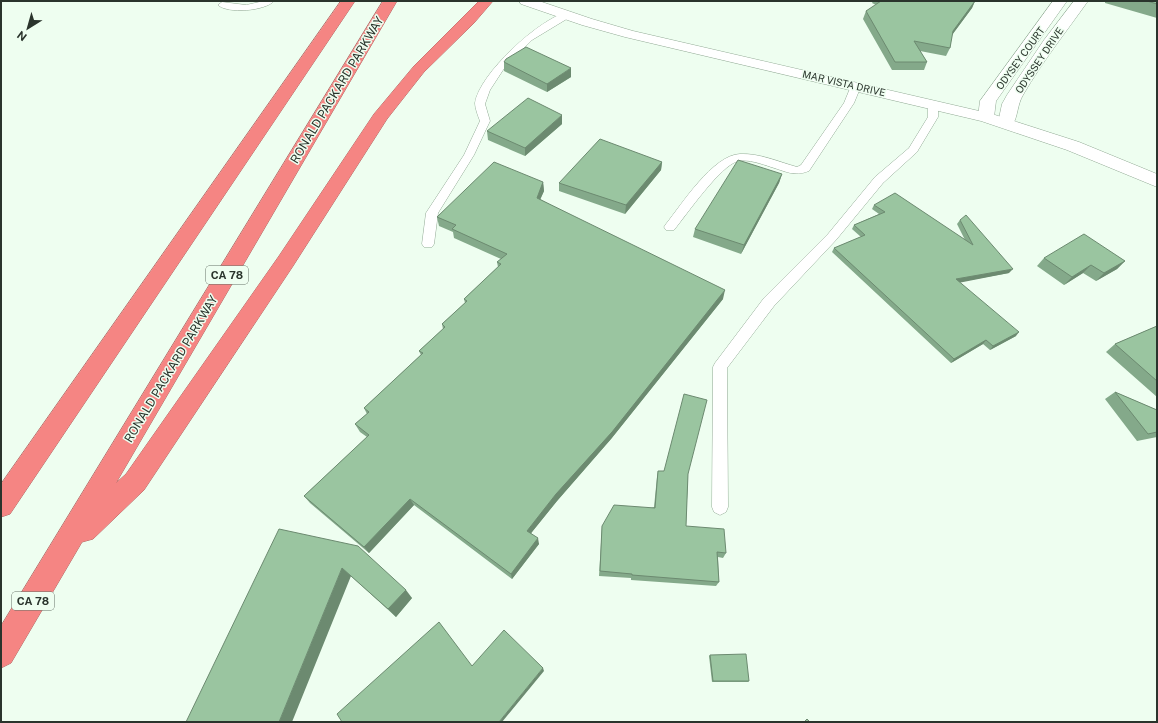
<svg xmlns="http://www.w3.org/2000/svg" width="1158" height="723" font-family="'Public Sans',sans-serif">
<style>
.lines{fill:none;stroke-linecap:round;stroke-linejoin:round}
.lane-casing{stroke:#92aa95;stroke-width:1}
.street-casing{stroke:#92aa95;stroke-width:1}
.secondary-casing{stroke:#92aa95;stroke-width:1}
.highway-casing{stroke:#ae6965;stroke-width:1}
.lane{fill:#fff;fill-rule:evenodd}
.street{fill:#fff;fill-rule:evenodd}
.secondary{fill:#fff;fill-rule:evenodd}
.highway{fill:#f58583;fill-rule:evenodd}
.wall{fill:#84a98a}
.shaded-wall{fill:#6c8a70}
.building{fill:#9ac5a0;stroke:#6c8a70}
.labels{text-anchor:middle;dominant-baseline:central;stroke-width:3;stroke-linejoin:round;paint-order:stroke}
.far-street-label{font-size:10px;fill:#2a342c;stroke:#eefef0}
.shield{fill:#eefef0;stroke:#657167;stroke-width:1}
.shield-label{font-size:11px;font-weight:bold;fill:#2a342c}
.street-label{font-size:12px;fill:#2a342c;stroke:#eefef0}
</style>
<rect width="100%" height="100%" fill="#eefef0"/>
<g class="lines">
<defs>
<path id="lane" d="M264,1H274C265,11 228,14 218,5L222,2L246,5Z
M567,12L571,15L570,17L532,40L505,67L490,90L485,104L490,121L474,155L438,213L434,244L432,247H424L422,244L426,213L464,155L480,121C478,116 475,108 475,103C479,74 539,19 567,12Z
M856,83L861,86L854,103L809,171C794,177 785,171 771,167C762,164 748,159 738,161C720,166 687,214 674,230H666L664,227L666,224C682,204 713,155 740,154C759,153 779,162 797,167L801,165L844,103L851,86Z
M933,102L938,105V117L917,152L883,183L836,240L774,306L727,368L728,507L726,512L720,515L714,512L712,507L713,367L715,363L764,298L828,234L875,177L909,148L928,117V105Z"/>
<path id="street" d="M1053,1H1067L996,101L994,117L992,120L986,122L980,120L978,117L980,101Z
M1074,1H1088C1066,32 1042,62 1023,95C1017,105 1018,117 1012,126L1006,128L1000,126L998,123L1002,104L1007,95L1044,40Z"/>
<path id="secondary" d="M519,1H539L592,19L633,31L992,114L1079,142L1157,174V187L1067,150L981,121L625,37L582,25L521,4Z"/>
<path id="highway" d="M341,1H355L10,514L1,517V484Z
M383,1H397L116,483L126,474L279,256L374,114L414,66L479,1H493L474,23L424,72L387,119L293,266L144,490L93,539L82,542L11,663L1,668V626Z"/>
</defs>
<use href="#lane" class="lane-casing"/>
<use href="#street" class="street-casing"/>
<use href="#secondary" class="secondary-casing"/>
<use href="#highway" class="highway-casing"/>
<use href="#lane" class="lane"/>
<use href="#street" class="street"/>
<use href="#secondary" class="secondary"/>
<use href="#highway" class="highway"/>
</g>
<path class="wall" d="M873,1H975L972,8L952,35L950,48L946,56L920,51L927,62L924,70H892L863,19L866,11L876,5L872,3Z
M1105,1H1157V18L1105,3Z
M504,62L571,77L547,92L504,71Z
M562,124L525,156L488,140L487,131Z
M662,162L661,170L625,214L559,191V183Z
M782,174L779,183L741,254L693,237L695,229Z
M543,182L544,191L540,199L723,299L611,439L557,501L531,533L539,544L512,579L414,505L369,553L310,503L304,496L367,437L360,432L355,424L367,414L364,408L421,355L419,351L443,329L442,324L465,303L464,299L498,267L497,262L501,259L454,238L453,232L439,226L437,217Z
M874,205L965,240L957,224L960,220L1009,273L959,282L1016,336L990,350L983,344L951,363L832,252L834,248L861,237L852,229L854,225L879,214L872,209Z
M1044,258L1125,261L1117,269L1096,281L1083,273L1064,285L1037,266Z
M1157,326V397L1106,352L1115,344Z
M1115,392L1157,410V437L1137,441L1105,399Z
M658,471L688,474L686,526L726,553L723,558L718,557L719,582L716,586L631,580V578L599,576L602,526L654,507L657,477Z
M279,529L412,598L396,617L351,576Z
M710,655L749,681L748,682H712L709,656Z"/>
<path class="shaded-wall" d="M975,1L972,8L949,39L953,31Z
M571,68V77L547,92V84Z
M562,115V124L525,156V148Z
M662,162L661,170L625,214L626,205Z
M782,174L779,183L741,254L744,245Z
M543,182L544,191L537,207V198Z
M1125,261L1117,269L1096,281L1104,273Z
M1091,265L1083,273L1064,285L1072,277Z
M1013,269L1009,273L953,284L956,279Z
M725,290L723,299L611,439L557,501L528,537L527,531L556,494Z
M1019,332L1016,336L990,350L993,346Z
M986,340L983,344L951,363L954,359Z
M410,499L414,505L369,553L364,547Z
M538,538L539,544L512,579L511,574Z
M342,568L351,576L292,722H279Z
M406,590L412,598L396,617L388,609Z
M543,668L544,671L502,722H499Z"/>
<path class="building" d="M881,1H975L953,31L950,48L914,41L927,62H895L866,11Z
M1147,1H1157V4Z
M526,47L571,68L547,84L504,62L506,59Z
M528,98L562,115L525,148L487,131Z
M600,139L662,162L626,205L559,183Z
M738,160L782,174L744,245L695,229Z
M494,162L543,182L537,198L725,290L612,432L556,494L527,531L538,538L511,574L410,499L364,547L304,496L369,435L355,424L369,412L364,408L423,353L419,351L445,327L442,324L467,301L464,299L501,264L497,262L507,254L452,229L456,225L437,217Z
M895,193L973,245L960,220L966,215L1013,269L956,279L1019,332L993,346L986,340L954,359L834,248L865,235L854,225L885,212L874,205Z
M1084,234L1125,261L1104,273L1091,265L1072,277L1044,258Z
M1157,326V381L1115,344Z
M1115,392L1157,410V432L1148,434Z
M684,394L707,400L688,474L686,526L724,529L726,553L717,552L719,582L632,575V574L600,571L602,526L614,505L655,508L658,471H664Z
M279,529L358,546L406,590L388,609L342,568L279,722H186Z
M439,622L472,666L504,630L543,668L499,722H342L337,714Z
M746,654L749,681H713L710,655Z
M807,719L810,722H804Z"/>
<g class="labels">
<g class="far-street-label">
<text transform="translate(1020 58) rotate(-54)">ODYSEY COURT</text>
<text transform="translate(1039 60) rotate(-56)">ODYSSEY DRIVE</text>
<text transform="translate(844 83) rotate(13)">MAR VISTA DRIVE</text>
</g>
<g class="shield">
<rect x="206" y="266" width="42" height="18" rx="3"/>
<rect x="12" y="592" width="42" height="18" rx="3"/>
</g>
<g class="shield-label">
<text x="227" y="275">CA 78</text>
<text x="33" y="601">CA 78</text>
</g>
<g class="street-label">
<text transform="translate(337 90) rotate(-59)">RONALD PACKARD PARKWAY</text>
<text transform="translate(171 369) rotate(-59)">RONALD PACKARD PARKWAY</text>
</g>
</g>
<rect width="1158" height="723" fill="none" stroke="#2a342c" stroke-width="4"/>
<g transform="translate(28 28) rotate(217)" stroke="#eefef0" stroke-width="3" paint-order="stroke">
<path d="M0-3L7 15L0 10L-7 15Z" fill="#2a342c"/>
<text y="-6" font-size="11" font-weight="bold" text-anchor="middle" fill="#2a342c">N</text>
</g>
</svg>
